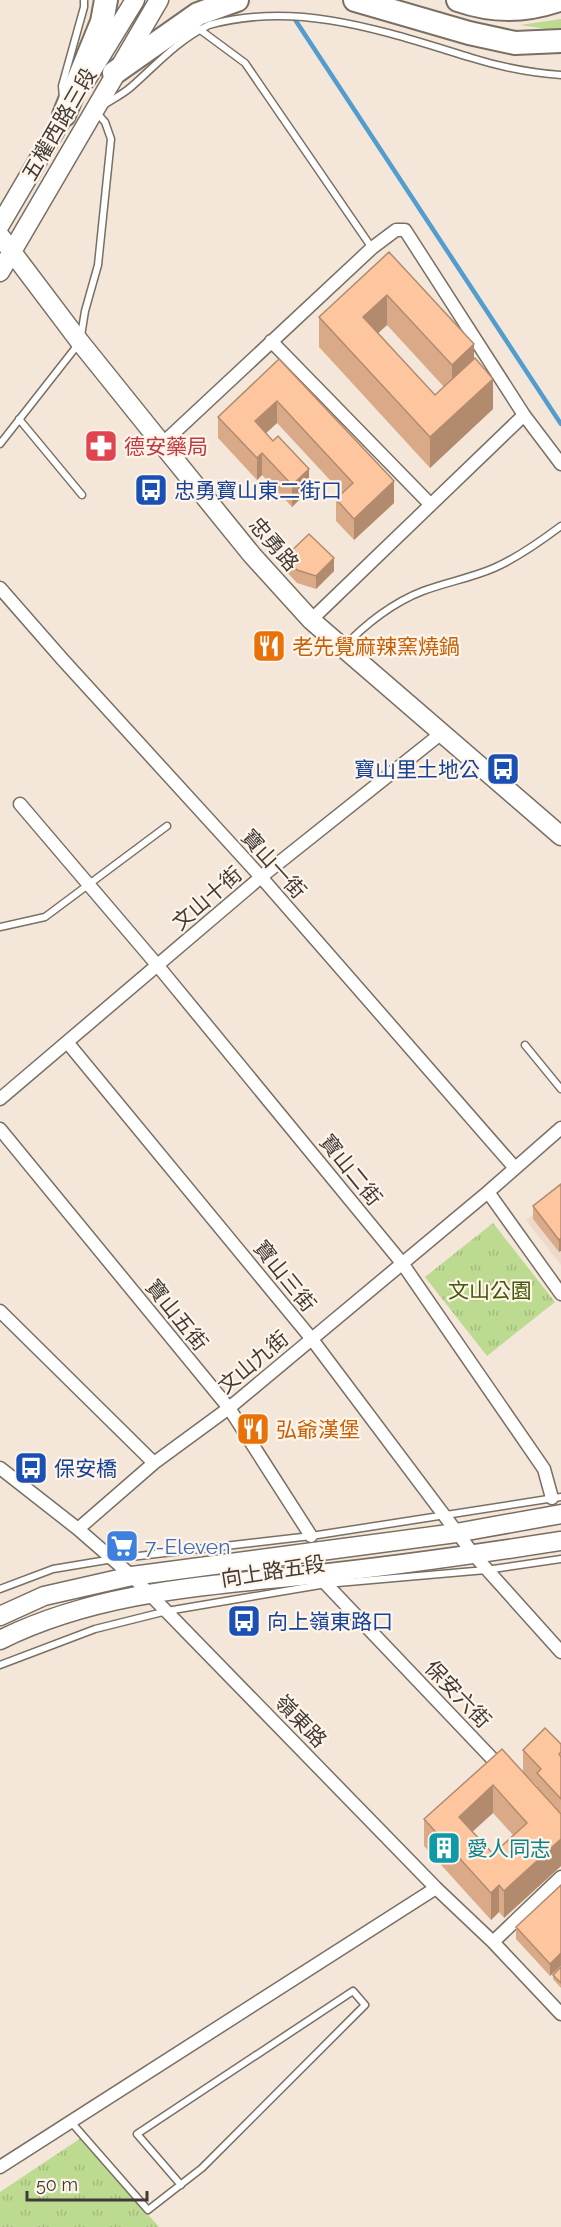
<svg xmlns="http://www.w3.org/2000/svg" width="561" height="2227" font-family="Raleway,'Noto Sans TC',sans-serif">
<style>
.education{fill:#ecd9c9}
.green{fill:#bcda90}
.park{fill:url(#park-tufts)}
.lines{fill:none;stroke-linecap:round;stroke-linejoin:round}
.stream{stroke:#539dce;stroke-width:4.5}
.service-casing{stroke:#796f63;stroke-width:9}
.minor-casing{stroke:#796f63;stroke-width:15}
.secondary-casing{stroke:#796f63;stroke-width:21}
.motorway-casing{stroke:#796f63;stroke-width:26}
.service{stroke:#fff;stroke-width:6}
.minor{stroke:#fff;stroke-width:12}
.secondary{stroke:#fff;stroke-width:18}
.motorway{stroke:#fff;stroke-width:22}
.wall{fill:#daaa88;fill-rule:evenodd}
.shaded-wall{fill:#b28b6f}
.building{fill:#fec69e;stroke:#b28b6f;stroke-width:1.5;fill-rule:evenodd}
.labels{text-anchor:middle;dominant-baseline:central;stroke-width:4.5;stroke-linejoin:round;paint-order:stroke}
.street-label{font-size:21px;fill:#403b36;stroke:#fff5ea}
.health-label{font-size:21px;fill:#be3a42;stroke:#fff5ea;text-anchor:start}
.transit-label{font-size:21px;fill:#164399;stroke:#fff5ea;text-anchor:start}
.food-label{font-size:21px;fill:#c56008;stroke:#fff5ea;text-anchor:start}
.park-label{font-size:21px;fill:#415a06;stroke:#fff5ea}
.shop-label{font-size:21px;fill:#366cbe;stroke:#fff5ea;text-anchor:start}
.culture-label{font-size:21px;fill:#0d838f;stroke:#fff5ea;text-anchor:start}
</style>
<defs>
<pattern id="park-tufts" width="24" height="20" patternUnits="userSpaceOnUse" patternTransform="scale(1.5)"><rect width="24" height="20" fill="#bcda90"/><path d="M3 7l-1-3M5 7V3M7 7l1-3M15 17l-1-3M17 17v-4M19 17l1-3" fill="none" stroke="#a3bc7d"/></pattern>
</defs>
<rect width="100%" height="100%" fill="#f4e7da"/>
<path class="education" d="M561,1191V1265L526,1220Z"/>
<path class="green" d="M561,19V29L553,30L520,25Z"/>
<path class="park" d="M493,1223L555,1302L487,1356L425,1277Z
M81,2138L159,2227H0V2192Z"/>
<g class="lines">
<path class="stream" d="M292,15L561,424"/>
<defs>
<path id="service" d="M199,29L245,63L372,248
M63,98L62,86L84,7V0
M104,105C113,99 123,94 131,87C156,65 178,40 209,25C299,0 386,32 472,58C501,67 531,73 561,75
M19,419L82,495
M0,444L80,342L85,311L98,265L111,139L105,122L96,112
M344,647C365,624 394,602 423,591C447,582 471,578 494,568C517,558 541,541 561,526
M0,927L45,917L167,826
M525,1045L561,1089
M0,1589L53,1569L113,1559L311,1536L561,1497
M0,1665L95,1629L167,1611L326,1584L486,1570L561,1559
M71,2122L148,2210L202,2168L365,2005L353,1991L137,2134L181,2185"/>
<path id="minor" d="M271,341L430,504
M162,444L372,248L396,230H405L524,415L561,464
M0,588L63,660L261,877L515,1168
M311,620L524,415
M20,804L158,966L402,1263L544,1469L552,1498
M67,1042L311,1338L474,1555L561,1652
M0,1099L261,877L443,732
M0,1129L229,1408L311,1536
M488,1192L561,1294
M0,1311L154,1463
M0,1468L78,1529L132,1576L436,1888L493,1942L561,2014
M78,1529L154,1463L229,1408L488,1192L561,1128
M326,1584L502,1769
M493,1942L561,1877
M0,2167L436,1888"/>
<path id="secondary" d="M86,80L135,0
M0,225L71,104
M0,236L80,342L162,444L252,555L311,620L561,836
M0,272L159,0
M0,1616L44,1596L132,1576L456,1533L561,1514
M0,1640C96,1592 204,1586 309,1575C393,1566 477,1554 561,1541"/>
<path id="motorway" d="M355,0L469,33L515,43L561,41
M458,0C493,12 524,12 559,0
M114,73L198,14L237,0
M64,115L102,22L106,0"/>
</defs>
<use href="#service" class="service-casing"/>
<use href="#minor" class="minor-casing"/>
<use href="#secondary" class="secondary-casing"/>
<use href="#motorway" class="motorway-casing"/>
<use href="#service" class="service"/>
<use href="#minor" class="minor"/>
<use href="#secondary" class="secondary"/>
<use href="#motorway" class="motorway"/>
</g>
<path class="wall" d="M389,252L474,359L493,409L430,468L319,347V317ZM387,325L444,387L435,395L378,333Z
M279,359L394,503L354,540L336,521V499L342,493L277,423L266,433L309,490L292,507L262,475L257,480L218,438V417Z
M285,557L334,571L316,589L297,583L285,570Z
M561,1184L559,1252L533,1219V1206Z
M561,1744V1866L504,1918L499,1912L491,1920L424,1846V1819L502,1749L537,1788V1786L523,1772V1750ZM493,1813L513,1835L493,1854L472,1831Z
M561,1885L550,1976L516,1939V1927Z
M561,1967V1988L553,1979V1975Z"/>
<path class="shaded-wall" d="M387,295V325L363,347V317Z
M474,344V375L452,396V365Z
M493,379V409L430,468V437Z
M277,401V423L255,443V421Z
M262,453V475L257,480V458Z
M309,469V490L292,507V485Z
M394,481V503L354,540V519Z
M334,558V571L316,589V576Z
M561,1238V1251L559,1252V1240Z
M493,1785V1813L459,1844V1817Z
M561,1839V1866L504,1918V1891Z
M499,1885V1912L491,1920V1893Z
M561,1953V1966L550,1976V1964Z"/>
<path class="building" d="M389,252L474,344L452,365L387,295L363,317L435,395L475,358L493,379L430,437L319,317Z
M279,359L394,481L354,519L336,499L353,483L277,401L255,421L273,441L278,436L309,469L292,485L262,453L257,458L218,417Z
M309,534L334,558L316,576L297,570L285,557Z
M561,1184V1238L559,1240L533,1206Z
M545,1728L561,1744V1752L559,1754L561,1757V1799L537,1773L541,1769L523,1750Z
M502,1749L561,1814V1839L504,1891L499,1885L491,1893L424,1819ZM493,1785L527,1823L493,1854L459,1817Z
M561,1885V1953L550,1964L516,1927Z
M561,1967V1983L553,1975Z"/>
<defs>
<symbol id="pharmacy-square" viewBox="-11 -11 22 22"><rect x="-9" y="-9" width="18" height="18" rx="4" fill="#e0444e" stroke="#fff5ea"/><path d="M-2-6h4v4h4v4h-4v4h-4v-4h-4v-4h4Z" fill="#fff"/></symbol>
<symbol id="bus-square" viewBox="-11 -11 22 22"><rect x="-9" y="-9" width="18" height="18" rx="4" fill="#1a4fb4" stroke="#fff5ea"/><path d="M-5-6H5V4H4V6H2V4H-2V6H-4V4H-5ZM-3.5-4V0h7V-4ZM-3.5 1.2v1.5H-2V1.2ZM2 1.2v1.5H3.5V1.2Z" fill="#fff"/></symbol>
<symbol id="restaurant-square" viewBox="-11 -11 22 22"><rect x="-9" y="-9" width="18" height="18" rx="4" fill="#e8710a" stroke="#fff5ea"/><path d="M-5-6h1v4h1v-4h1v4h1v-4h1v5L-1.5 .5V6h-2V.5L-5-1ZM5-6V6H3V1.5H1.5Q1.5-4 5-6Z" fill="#fff"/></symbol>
<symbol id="supermarket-square" viewBox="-11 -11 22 22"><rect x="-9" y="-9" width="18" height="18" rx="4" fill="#3f7fe0" stroke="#fff5ea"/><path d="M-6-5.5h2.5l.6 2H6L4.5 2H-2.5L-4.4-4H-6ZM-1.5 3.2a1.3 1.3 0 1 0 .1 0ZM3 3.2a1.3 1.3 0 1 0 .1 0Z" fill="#fff"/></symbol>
<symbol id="building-square" viewBox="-11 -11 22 22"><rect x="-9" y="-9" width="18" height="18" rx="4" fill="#0f9aa8" stroke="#fff5ea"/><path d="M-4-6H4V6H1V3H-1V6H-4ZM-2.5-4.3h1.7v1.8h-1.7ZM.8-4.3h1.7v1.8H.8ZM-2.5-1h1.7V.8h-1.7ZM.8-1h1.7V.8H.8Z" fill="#fff"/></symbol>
</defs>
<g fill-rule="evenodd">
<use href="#pharmacy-square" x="82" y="427" width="38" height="38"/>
<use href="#bus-square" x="132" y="471" width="38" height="38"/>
<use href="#restaurant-square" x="250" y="627" width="38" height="38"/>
<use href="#bus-square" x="484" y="750" width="38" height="38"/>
<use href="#restaurant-square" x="234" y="1410" width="38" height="38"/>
<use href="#bus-square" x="12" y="1449" width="38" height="38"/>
<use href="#supermarket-square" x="103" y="1527" width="38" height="38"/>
<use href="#bus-square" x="225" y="1602" width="38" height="38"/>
<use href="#building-square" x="425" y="1829" width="38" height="38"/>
</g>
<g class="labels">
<g class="street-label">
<text transform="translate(59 124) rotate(-60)">五權西路三段</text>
<text transform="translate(274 544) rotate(49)">忠勇路</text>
<text transform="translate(274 864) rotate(48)">寶山一街</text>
<text transform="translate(207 898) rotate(-41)">文山十街</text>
<text transform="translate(351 1170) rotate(51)">寶山二街</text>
<text transform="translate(285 1276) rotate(51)">寶山三街</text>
<text transform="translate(177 1315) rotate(51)">寶山五街</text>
<text transform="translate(253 1362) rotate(-40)">文山九街</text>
<text transform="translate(273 1571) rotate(-9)">向上路五段</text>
<text transform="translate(458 1694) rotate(46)">保安六街</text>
<text transform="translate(301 1721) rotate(46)">嶺東路</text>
</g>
<g class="health-label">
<text x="124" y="446">德安藥局</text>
</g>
<g class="transit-label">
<text x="174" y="490">忠勇寶山東二街口</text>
<text x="480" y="769" text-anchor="end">寶山里土地公</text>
<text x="54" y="1468">保安橋</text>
<text x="267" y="1621">向上嶺東路口</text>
</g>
<g class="food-label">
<text x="292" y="646">老先覺麻辣窯燒鍋</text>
<text x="276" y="1429">弘爺漢堡</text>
</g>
<g class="park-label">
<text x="490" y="1290">文山公園</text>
</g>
<g class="shop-label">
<text x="145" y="1546">7-Eleven</text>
</g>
<g class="culture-label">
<text x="467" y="1848">愛人同志</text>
</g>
</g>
<path d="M27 2191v9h120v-9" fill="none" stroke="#403b36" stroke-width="3"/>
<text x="36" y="2191" font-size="18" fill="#403b36" stroke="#fff5ea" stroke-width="4.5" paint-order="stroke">50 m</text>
</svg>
